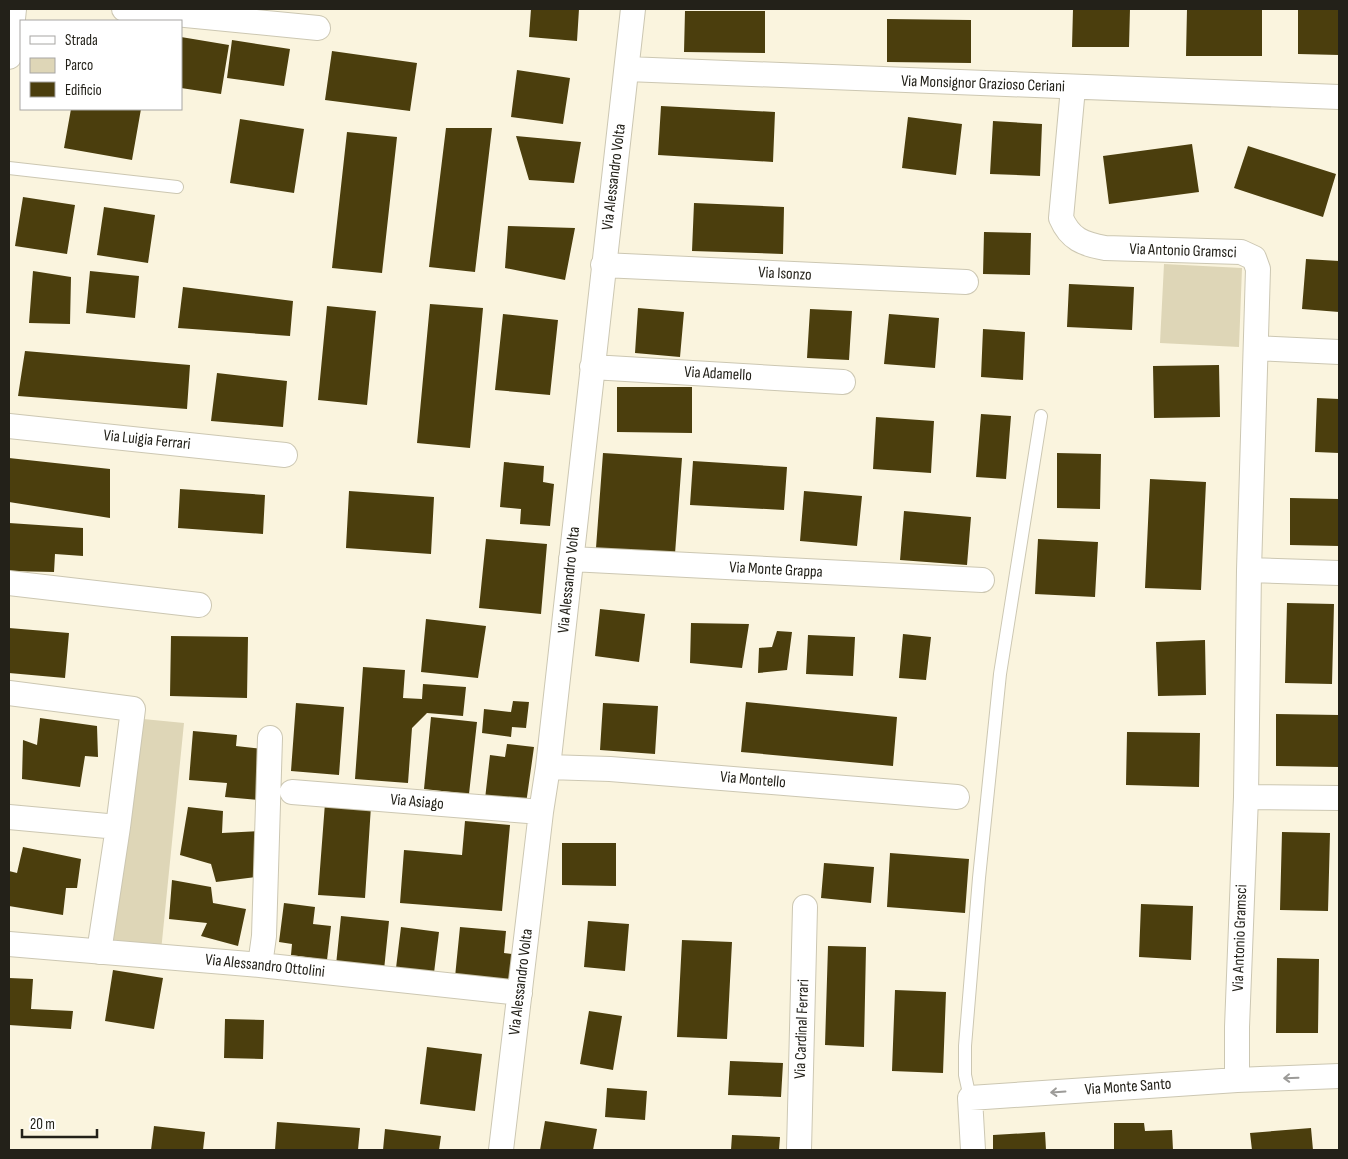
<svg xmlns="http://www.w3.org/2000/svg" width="1348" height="1159" font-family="'Sofia Sans Condensed',sans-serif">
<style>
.green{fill:#ded6b7}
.building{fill:#4b3e0d}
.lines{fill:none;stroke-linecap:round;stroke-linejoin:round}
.lane-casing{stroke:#ccc7b2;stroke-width:14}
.street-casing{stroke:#ccc7b2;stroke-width:26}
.lane{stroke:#fff;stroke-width:12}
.street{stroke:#fff;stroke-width:24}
.oneway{stroke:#9c9b98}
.labels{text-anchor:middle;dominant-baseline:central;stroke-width:5;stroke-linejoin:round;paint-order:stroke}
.street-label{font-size:16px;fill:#232119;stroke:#fff}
</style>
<rect width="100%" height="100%" fill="#faf4de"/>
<path class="green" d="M1164,264L1242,268L1239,347L1160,343Z
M133,718L184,723L161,951L110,945Z"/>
<path class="building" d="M531,9H579L577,41L529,37Z
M1073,9H1130L1129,47H1072Z
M1187,9H1262V56H1186Z
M1298,9H1339V55L1298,54Z
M685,11H765V53L684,52Z
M887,19L971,20V63L887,62Z
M181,37L229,45L221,94L181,88Z
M232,40L290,49L284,86L227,78Z
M332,51L417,63L410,111L325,100Z
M517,70L570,78L563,124L511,117Z
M661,106L775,112L773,162L658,155Z
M71,109H141L132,160L64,148Z
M908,117L962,124L956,175L902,168Z
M240,119L304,129L294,193L230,183Z
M993,121L1042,124L1040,176L990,174Z
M446,128H492L475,272L429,267Z
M347,132L397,137L382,273L332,268Z
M516,136L581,142L574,183L529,180Z
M1192,144L1199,192L1109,204L1103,156Z
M1248,146L1336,174L1323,217L1234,188Z
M23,197L75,205L67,254L15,246Z
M694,203L784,207L783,254L692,251Z
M104,207L155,215L148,263L97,255Z
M508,226L575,228L565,280L505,268Z
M984,232L1031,233L1030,275L983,274Z
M1306,259L1339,261V312L1302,309Z
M33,271L71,277L70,324L29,323Z
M90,271L139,276L135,318L86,313Z
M1069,284L1134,287L1132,330L1067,327Z
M183,287L293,301L290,336L178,328Z
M430,304L483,308L470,448L417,443Z
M327,306L376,311L367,405L318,400Z
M638,308L684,312L680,357L635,353Z
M810,309L852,311L849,360L807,358Z
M503,314L558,320L550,395L495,390Z
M889,314L939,318L935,368L884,364Z
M983,329L1025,332L1023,380L981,377Z
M25,351L190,365L187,409L18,396Z
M1219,365L1220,417L1154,418L1153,366Z
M217,373L287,381L283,427L211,421Z
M617,387H692V433L617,432Z
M1317,398L1339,399V453L1315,452Z
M981,414L1011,416L1006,479L976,477Z
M876,417L934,421L931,473L873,469Z
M603,453L682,458L675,554L596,548Z
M1057,453L1101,454L1100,509L1057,508Z
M9,458L110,469V518L9,502Z
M693,461L787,467L784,510L690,505Z
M504,462L544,466L543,482L554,484L550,526L520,524L521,509L500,507Z
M1150,479L1206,482L1201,590L1145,588Z
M180,489L265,495L263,534L178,528Z
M349,491L434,497L431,554L346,548Z
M804,491L862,496L857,546L800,541Z
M1290,498L1339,499V546L1290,545Z
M904,511L971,517L967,565L900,560Z
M9,523L83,528V556L55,554L54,572L9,571Z
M486,539L547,544L541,614L479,608Z
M1038,539L1098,542L1095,597L1035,594Z
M1287,603L1334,604L1332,684L1285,683Z
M600,609L645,614L639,662L595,656Z
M426,619L486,626L478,678L421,672Z
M691,623L749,624L742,668L690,663Z
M9,628L69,633L65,678L9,673Z
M777,631L792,632L787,670L758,673L759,648L772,647Z
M903,634L931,637L926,680L899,678Z
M808,635L855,637L853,676L806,674Z
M171,636L248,637L247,698L170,696Z
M1205,640L1206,695L1158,696L1156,642Z
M363,667L405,670L403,698L422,699L423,684L466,687L463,716L427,713L412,728L408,783L355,779Z
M513,701L529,702L526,728L512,727L511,737L482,733L484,709L511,712Z
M746,702L897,717L893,766L741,752Z
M296,703L344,707L339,775L291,771Z
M603,703L658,706L655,754L600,750Z
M1276,714L1339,715V767L1276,766Z
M431,717L477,722L469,794L424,789Z
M40,718L97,726L98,757L85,756L80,787L22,779L23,740L37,745Z
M193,731L237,735L236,746L263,749L258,800L225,797L227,783L189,780Z
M1127,732L1200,733L1199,787L1126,785Z
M507,744L534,747L526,804L485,799L490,755L505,757Z
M325,803L371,806L365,898L318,895Z
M188,807L223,811L222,833L259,831L257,877L216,882L211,864L180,855Z
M465,821L510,825L502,911L400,903L404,850L462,855Z
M1282,832L1330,833L1328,911L1280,910Z
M562,843H616V886L562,885Z
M23,847L81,859L77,888H66L63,915L9,906V871L17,873Z
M890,853L969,859L965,913L887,907Z
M824,863L874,867L871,903L821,898Z
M172,880L211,887L213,903L246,909L238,946L201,936L207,923L169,919Z
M284,903L315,907L313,924L331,926L327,960L291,955L292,944L279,942Z
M1141,904L1193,906L1191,960L1139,957Z
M341,916L389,921L384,970L336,965Z
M588,921L629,924L625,971L584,967Z
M401,927L439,932L434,973L396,968Z
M460,927L506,931L504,953L512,954L509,982L455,977Z
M682,940L732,942L727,1039L677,1037Z
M828,946L866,947L864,1047L825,1045Z
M1277,958L1319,959L1318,1033H1276Z
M113,970L163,978L154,1029L105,1021Z
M9,978L33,979L31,1009L73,1011L71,1029L9,1025Z
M895,990L946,992L943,1073L892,1071Z
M589,1011L622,1016L613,1070L580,1064Z
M225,1019L264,1020L263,1059L224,1058Z
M427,1047L482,1054L475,1111L420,1104Z
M730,1061L783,1063L781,1097L728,1095Z
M607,1088L647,1091L645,1120L605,1117Z
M545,1121L597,1129L593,1150H540Z
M277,1122L360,1128L358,1150H275Z
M1114,1123H1144L1145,1131L1172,1130L1173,1150H1114Z
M154,1126L205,1132L203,1150H151Z
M1311,1128L1313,1150H1252L1250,1133Z
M385,1129L441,1136L439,1150H383Z
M1045,1132L1046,1150H993V1135Z
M732,1135L780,1137L779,1150H731Z"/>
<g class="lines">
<defs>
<path id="lane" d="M9,168L177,187
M970,1098L965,1075V1046L979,878L1000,674L1041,416"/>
<path id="street" d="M124,9L318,28
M9,57L14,9
M627,69L1339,97
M1073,88L1061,218C1070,239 1083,244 1105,248L1241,252L1254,258L1258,269L1249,570L1246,797L1237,1027V1080
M603,265L966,282
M1256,348L1339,352
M592,367L843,382
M9,426L285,455
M571,559L982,580
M1249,570L1339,573
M9,583L199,605
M9,693L133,709L118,827L99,952
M548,767L610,769L957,797
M292,792L541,812
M1246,797L1339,798
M9,817L118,827
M9,944L260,965L520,993
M260,965L264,936L270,738
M501,1150L541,812L548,767L633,9
M799,1150L805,907
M973,1150L970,1098L1237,1080L1339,1076"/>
</defs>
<use href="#lane" class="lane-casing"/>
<use href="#street" class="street-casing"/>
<use href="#lane" class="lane"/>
<use href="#street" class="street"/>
</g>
<defs><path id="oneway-shaft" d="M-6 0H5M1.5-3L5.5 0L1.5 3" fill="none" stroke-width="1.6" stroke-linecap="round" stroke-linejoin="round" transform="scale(1.25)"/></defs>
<g class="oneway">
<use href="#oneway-shaft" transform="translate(1291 1078) rotate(178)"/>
<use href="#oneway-shaft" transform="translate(1058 1092) rotate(176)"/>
</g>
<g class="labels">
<g class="street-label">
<text transform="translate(983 84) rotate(2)">Via Monsignor Grazioso Ceriani</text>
<text transform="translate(614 177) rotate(-83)">Via Alessandro Volta</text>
<text transform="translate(1183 251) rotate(2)">Via Antonio Gramsci</text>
<text transform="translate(785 274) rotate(3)">Via Isonzo</text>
<text transform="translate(718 374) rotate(3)">Via Adamello</text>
<text transform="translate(147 440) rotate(6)">Via Luigia Ferrari</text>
<text transform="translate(776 570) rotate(3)">Via Monte Grappa</text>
<text transform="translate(569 580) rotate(-84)">Via Alessandro Volta</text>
<text transform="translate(753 780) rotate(5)">Via Montello</text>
<text transform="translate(417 802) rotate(5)">Via Asiago</text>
<text transform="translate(1240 938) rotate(-88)">Via Antonio Gramsci</text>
<text transform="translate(265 966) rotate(6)">Via Alessandro Ottolini</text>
<text transform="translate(521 982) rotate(-83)">Via Alessandro Volta</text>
<text transform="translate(802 1029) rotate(-88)">Via Cardinal Ferrari</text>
<text transform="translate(1128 1087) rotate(-4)">Via Monte Santo</text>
</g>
</g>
<rect width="1348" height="1159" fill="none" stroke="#232119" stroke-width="20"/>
<rect x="20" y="20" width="162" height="90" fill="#ffffff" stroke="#a7a6a3"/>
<rect x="30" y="36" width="25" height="8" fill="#ffffff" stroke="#a7a6a3"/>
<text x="65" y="45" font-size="15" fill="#232119">Strada</text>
<rect x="30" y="58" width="25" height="15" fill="#ded6b7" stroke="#a7a6a3"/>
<text x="65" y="70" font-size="15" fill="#232119">Parco</text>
<rect x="30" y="82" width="25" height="15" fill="#4b3e0d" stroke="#a7a6a3"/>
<text x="65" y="95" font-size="15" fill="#232119">Edificio</text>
<path d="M22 1129v8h75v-8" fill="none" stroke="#232119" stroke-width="2.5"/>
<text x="30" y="1129" font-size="15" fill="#232119" stroke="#ffffff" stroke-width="4" paint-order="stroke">20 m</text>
</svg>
